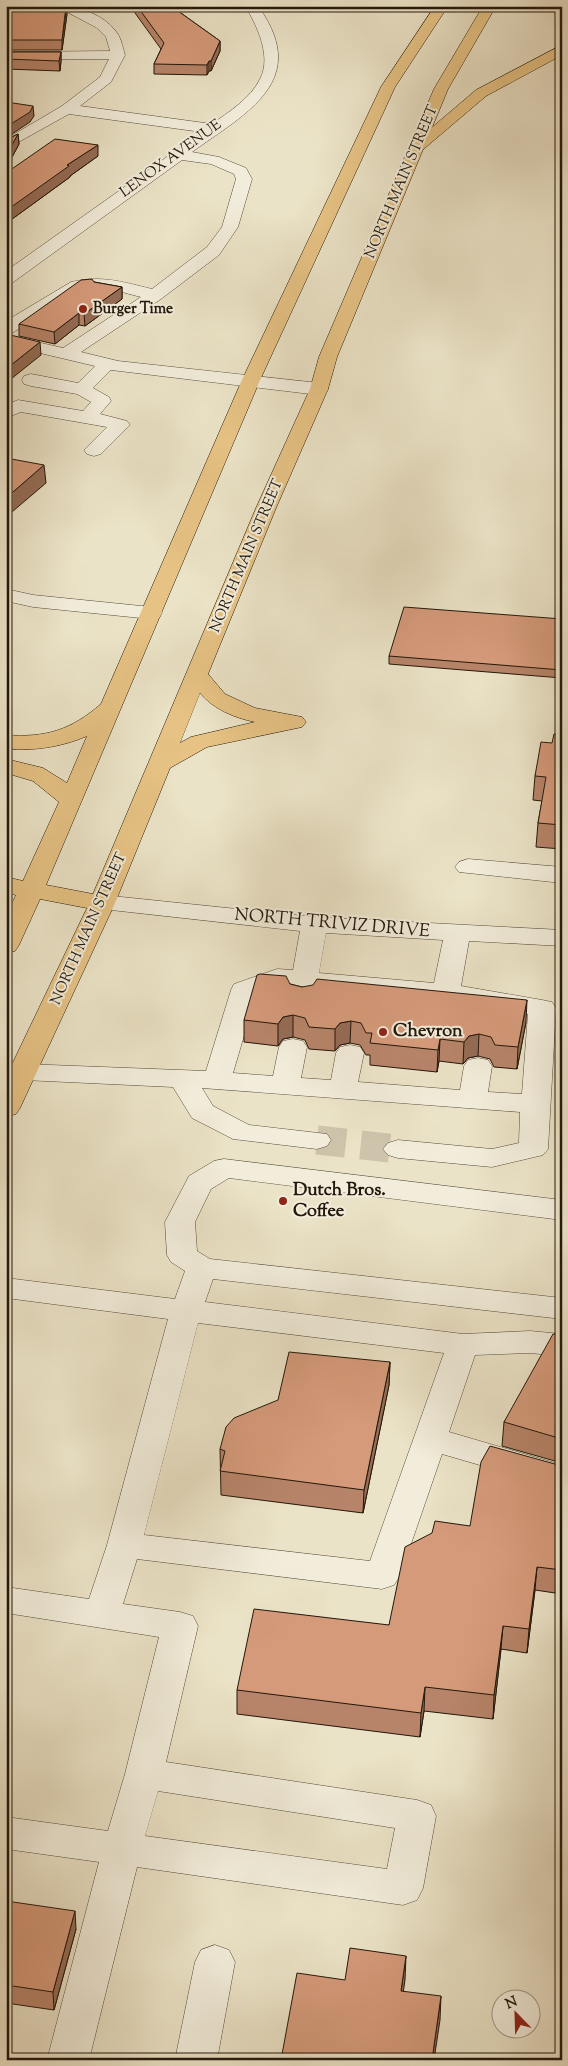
<svg xmlns="http://www.w3.org/2000/svg" width="568" height="2066" font-family="'Sorts Mill Goudy',serif">
<style>
.lines{fill:none;stroke-linecap:round;stroke-linejoin:round}
.minor-tunnel{stroke:#cdc4ab;stroke-width:29;stroke-dasharray:29 15;stroke-linecap:butt}
.minor-casing{stroke:#544a3a;stroke-width:1}
.major-casing{stroke:#22170b;stroke-width:1}
.highway-casing{stroke:#22170b;stroke-width:1}
.minor{fill:#f2eddb;fill-rule:evenodd}
.major{fill:#e6c284;fill-rule:evenodd}
.highway{fill:#e6c284;fill-rule:evenodd}
.wall{fill:#b78469;stroke:#22170b}
.shaded-wall{fill:#956c55;stroke:#22170b}
.building{fill:#d59a7a;stroke:#22170b}
.poi-dot{fill:#8f2418;stroke:#f2eddb;stroke-width:2}
.labels{text-anchor:middle;dominant-baseline:central;stroke-width:4;stroke-linejoin:round;paint-order:stroke}
.far-street-label{font-size:15px;fill:#22170b;stroke:#f2eddb}
.far-poi-label{font-size:15px;font-weight:bold;fill:#22170b;stroke:#f2eddb;text-anchor:start}
.street-label{font-size:18px;fill:#22170b;stroke:#f2eddb}
.poi-label{font-size:18px;font-weight:bold;fill:#22170b;stroke:#f2eddb;text-anchor:start}
</style>
<rect width="100%" height="100%" fill="#ebe3c7"/>
<filter id="stains"><feTurbulence type="fractalNoise" baseFrequency=".004" numOctaves="4"/><feColorMatrix values="0 0 0 0 .2 0 0 0 0 .09 0 0 0 0 .02 0 0 0 .5 -.17"/></filter>
<radialGradient id="worn" r=".72"><stop offset=".6" stop-color="#630" stop-opacity="0"/><stop offset="1" stop-color="#630" stop-opacity=".3"/></radialGradient>
<g class="lines">
<path class="minor-tunnel" d="M317,1140L398,1149"/>
<defs>
<path id="minor" d="M56,6C78,6 106,14 119,36C122,42 123,49 125,55L111,82L80,106L212,124C229,112 251,98 260,79C272,57 257,25 245,6H258C312,81 246,113 192,152L219,157L246,168L252,179L238,227L219,255L161,299L81,352L118,361L319,383L326,385L328,389L326,393L319,395L111,370L93,388L109,397L111,401L100,414L127,421L130,425L101,454L94,456L87,454L84,450L107,427L21,412L6,418V405L18,400L83,411L91,402L77,394L31,386L24,384L22,380L24,376L31,374L78,383L95,366L6,345V335L63,348L141,297L106,288L81,291L12,333L6,334V321L71,282C103,275 122,282 152,289L207,247L222,227L236,179L234,174L211,164L182,160L12,283L6,284V271L202,132L69,114L6,149V139L62,106L100,77L109,59L6,60V52L110,51L106,37L97,28Z
M6,589L33,595L151,607L159,608L162,613L159,618L151,619L33,607L6,601Z
M468,859L562,867V883L459,872L455,867L459,862Z
M102,895L314,917L562,930V946L469,941L461,986L542,1000L552,1002L556,1008L548,1149L543,1155L492,1167L398,1158L388,1155L383,1149L388,1143L398,1140L492,1149L519,1143L520,1112L202,1088L213,1106L249,1125L327,1134L331,1140L327,1146L317,1149L233,1139L192,1118L173,1087L24,1080L14,1078L10,1072L14,1066L24,1064L206,1071L231,990L234,984L277,969L293,970L300,931L93,908L89,903L93,898ZM326,933L443,940L434,983L319,973ZM280,985L290,986L289,997L292,1003L302,1005L312,1003L315,997L317,989L446,1000L528,1014L522,1094L488,1092L492,1066L488,1060L478,1058L468,1060L464,1066L460,1090L358,1082L364,1053L360,1047L350,1045L340,1047L336,1053L331,1080L301,1078L307,1047L303,1041L293,1039L283,1041L279,1047L273,1076L233,1073L256,995Z
M224,1159L562,1200V1220L229,1178L211,1189L195,1222L197,1251L210,1259L562,1298V1319L213,1279L205,1302L463,1334L530,1331L562,1334V1356L530,1353L475,1355L449,1432L562,1465V1489L442,1454L400,1576L394,1585L382,1589L137,1559L123,1604L180,1612L193,1616L198,1626L166,1762L417,1800L431,1805L436,1816L423,1888L417,1900L403,1905L137,1867L89,2060H47L99,1862L6,1849V1817L108,1831L125,1774L159,1637L6,1613V1587L89,1599L107,1545L168,1319L6,1298V1278L175,1299L185,1271L171,1262L167,1255L165,1222L189,1176L214,1161ZM198,1323L444,1353L370,1561L144,1535ZM158,1791L395,1828L387,1869L145,1836Z
M215,1945L229,1950L235,1962L217,2060H175L195,1962L201,1950Z"/>
<path id="major" d="M435,6H448L395,87L260,380L46,885L93,894L256,508L310,389L319,357L434,89L483,6H496L448,89L337,357L328,389L276,508L208,674L225,694L255,708L302,717L306,722L302,727L207,747L170,768L115,903L20,1108L16,1114L6,1117V1077L87,908L40,899L19,945L15,951L6,953V916L16,895L6,893V877L23,881L59,802L33,781L6,773V759L43,768L67,783L87,736C62,747 34,751 6,749V735C46,738 71,730 101,704L242,380L381,87ZM200,693C213,709 235,718 255,722L191,737L180,743Z"/>
<path id="highway" d="M562,45V55L486,96L419,153H409L406,150L409,147L476,90Z"/>
</defs>
<use href="#minor" class="minor-casing"/>
<use href="#major" class="major-casing"/>
<use href="#highway" class="highway-casing"/>
<use href="#minor" class="minor"/>
<use href="#major" class="major"/>
<use href="#highway" class="highway"/>
</g>
<path class="wall" d="M6,6L67,14L62,50H6Z
M130,6H171L220,41V51L211,71H209L207,75L154,74V64L161,49Z
M6,52H61V61L60,71L6,69Z
M18,134L19,144L10,161L6,160V140Z
M98,156L70,176V177L8,222H6V173Z
M94,282L122,287V299L85,326L79,325L55,344L19,336V324Z
M562,619V678L389,664V656Z
M562,735V849L536,847L538,823L542,801L533,800L535,776L552,743Z
M290,984L302,987L526,1022L517,1069L494,1067L490,1059L478,1056L468,1058L463,1064L439,1061L437,1072L370,1065V1055H366L360,1045L350,1043L340,1045L335,1051L309,1049L305,1040L293,1037L283,1039L278,1046L244,1042V1020Z
M562,1334V1463L502,1446L504,1422Z
M390,1362L389,1385L363,1513L221,1495L220,1449Z
M562,1466V1594L535,1590L527,1653L501,1649L493,1719L424,1711L420,1737L237,1714V1690L389,1625L470,1526Z
M6,1901L76,1929L54,2010L6,2003Z"/>
<path class="shaded-wall" d="M67,6V14L62,50V40Z
M220,41V51L211,71V61Z
M61,52V61L60,71L59,61Z
M209,61V71L207,75V65Z
M33,106L34,116L30,122L6,138V127Z
M18,134L19,144L10,161L9,150Z
M98,145V156L70,176V177L8,222L7,210L67,165Z
M122,287V299L85,326L84,314Z
M79,313V325L55,344L54,332Z
M40,342L41,355L6,383V369Z
M44,465L46,483L6,517V498Z
M527,1000L526,1022L517,1069L518,1047Z
M293,1015V1037L283,1039L278,1046V1024L283,1017Z
M351,1021L350,1043L340,1045L335,1051V1029L340,1023Z
M479,1034L478,1056L468,1058L463,1064L464,1042L469,1036Z
M440,1039L439,1061L437,1072L438,1050Z
M390,1362L389,1385L363,1513L364,1490Z
M537,1567L535,1590L527,1653L529,1629Z
M503,1626L501,1649L493,1719L494,1695Z
M425,1687L424,1711L420,1737L421,1713Z
M75,1911L76,1929L54,2010L53,1992Z
M406,1956L405,1980L400,2015L401,1991Z
M441,1996L440,2020L434,2060H432Z"/>
<path class="building" d="M6,6H66L62,40H6Z
M137,6H171L220,41L211,61H209L207,65L154,64L164,43Z
M6,52H61L59,61L6,59Z
M6,102L33,106L30,112L6,127Z
M18,134L9,150H6V140Z
M55,139L98,145L67,165L69,166L7,210H6V173Z
M92,279L94,282L122,287L84,314L79,313L54,332L19,324L81,280Z
M6,334L40,342L6,369Z
M6,458L44,465L6,498Z
M404,607L562,619V670L389,656Z
M554,734L562,735V825L538,823L546,777L535,776L541,742L552,743Z
M260,974L286,976L290,984L302,987L313,985L317,979L527,1000L518,1047L495,1045L491,1037L479,1034L469,1036L464,1042L440,1039L438,1050L370,1043L372,1033H366L361,1023L351,1021L340,1023L335,1029L309,1027L305,1018L293,1015L283,1017L278,1024L244,1020L257,975Z
M553,1334H562V1439L504,1422Z
M289,1352L390,1362L364,1490L220,1471L225,1451L220,1449L226,1427L234,1418L278,1400Z
M490,1446L562,1466V1570L537,1567L529,1629L503,1626L494,1695L425,1687L421,1713L237,1690L254,1609L389,1625L405,1547L432,1533L435,1521L470,1526L481,1462Z
M6,1901L75,1911L53,1992L6,1985Z
M350,1948L406,1956L401,1991L441,1996L432,2060H281L297,1973L345,1980Z"/>
<g class="poi-dot">
<circle cx="83" cy="309" r="5"/>
<circle cx="383" cy="1032" r="5"/>
<circle cx="283" cy="1201" r="5"/>
</g>
<g class="labels">
<g class="far-street-label">
<text transform="translate(171 159) rotate(-36)">LENOX AVENUE</text>
<text transform="translate(402 182) rotate(-67)">NORTH MAIN STREET</text>
<text transform="translate(247 556) rotate(-67)">NORTH MAIN STREET</text>
<text transform="translate(89 929) rotate(-66)">NORTH MAIN STREET</text>
</g>
<g class="far-poi-label">
<text x="93" y="309">Burger Time</text>
</g>
<g class="street-label">
<text transform="translate(332 924) rotate(5)">NORTH TRIVIZ DRIVE</text>
</g>
<g class="poi-label">
<text x="393" y="1032">Chevron</text>
<text x="293" y="1191">Dutch Bros.<tspan x="293" dy="21">Coffee</tspan></text>
</g>
</g>
<rect width="568" height="2066" fill="none" stroke="#ebe3c7" stroke-width="25"/>
<rect x="8" y="8" width="553" height="2051" fill="none" stroke="#22170b" stroke-width="2.5"/>
<rect x="12" y="12" width="543" height="2041" fill="none" stroke="#22170b"/>
<g transform="translate(516 2014) rotate(337)"><circle r="24" fill="#f2eddb" stroke="#9f9788"/>
<path d="M0-4L9 19L0 12L-9 19Z" fill="#8f2418"/>
<text y="-8" font-size="14" font-weight="bold" text-anchor="middle" fill="#22170b">N</text>
</g>
<rect width="100%" height="100%" filter="url(#stains)"/>
<rect width="100%" height="100%" fill="url(#worn)"/>
</svg>
